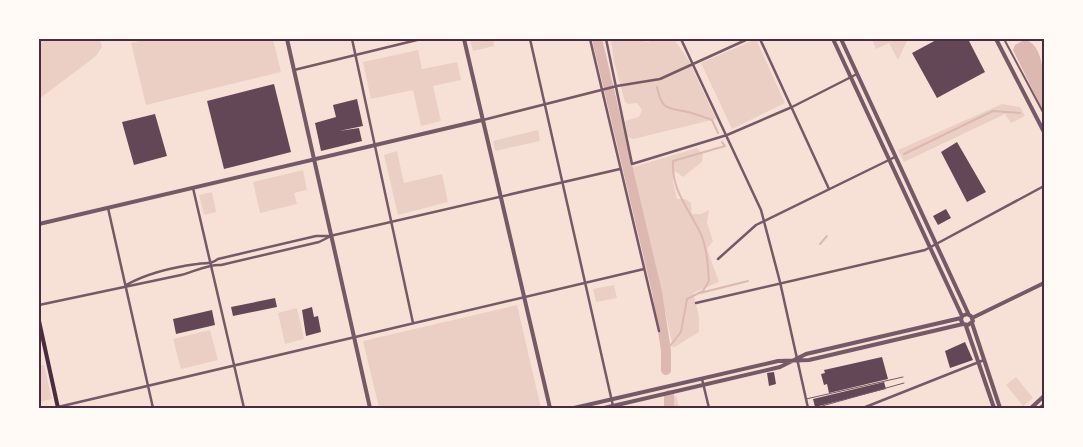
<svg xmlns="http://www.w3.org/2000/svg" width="1083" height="447" font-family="'Archivo Narrow',sans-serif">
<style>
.green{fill:#ebcfc5}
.water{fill:#dcb8b0}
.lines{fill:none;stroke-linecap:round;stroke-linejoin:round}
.stream{stroke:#dcb8b0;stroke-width:2}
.river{stroke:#dcb8b0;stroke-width:10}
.building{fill:#644757}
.service{stroke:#755966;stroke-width:1}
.pedestrian{stroke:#755966;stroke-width:2}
.minor{stroke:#755966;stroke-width:2.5}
.tertiary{stroke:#755966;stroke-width:4}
.secondary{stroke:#4a2c40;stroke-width:4}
.neatline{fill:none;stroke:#4a2c40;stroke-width:2}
</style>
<rect width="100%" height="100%" fill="#f7e1d7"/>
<path class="green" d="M39,39H100L102,47L96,56L39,99Z
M149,39H273L281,72L146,105L131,43Z
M470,39H493L494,46L473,51Z
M611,39H633L648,42L654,39H674L689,61L716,119L633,139L628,137L625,121L639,117L642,110L637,103L628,104L625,102L614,62Z
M756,39L785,103L732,129L701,63Z
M872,39H908L898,60L889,43L876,49Z
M418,50L422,69L457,62L461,80L433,86L441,121L421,126L413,90L371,99L363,62Z
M1002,104L1020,107L1025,116L1011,123L1005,114L904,162L898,150Z
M538,130L540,141L495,151L493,141Z
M697,148L703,154L702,162L683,177L675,171L673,182L677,199H685L691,203L692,214H701L709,210L707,223L713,241L707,249L719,282L693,293L699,316V332L673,348L655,263L630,168Z
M397,151L404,183L442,174L448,202L398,215L384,155Z
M303,170L307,190L294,193L297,204L260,213L253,182Z
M212,192L216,212L204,215L199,195Z
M614,285L617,298L596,302L593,289Z
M517,305L541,408H379L363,341Z
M297,308L304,339L285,344L278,313Z
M210,330L218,360L181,369L173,339Z
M44,365L52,399L39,402V366Z
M1016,377L1033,398L1023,406L1006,385Z
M676,396L679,407L664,408V399Z"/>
<path class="water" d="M1024,40C1048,43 1044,96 1044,113L1013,50L1015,45Z"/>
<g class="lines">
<path class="stream" d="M657,87C662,111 668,108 688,112C696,114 704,117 712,120L718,133
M904,154L993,111L1020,113
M820,244L827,236
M700,293L748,281
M666,351L681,332L687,299L703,291L709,281C708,265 707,247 700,232C688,208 671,189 673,161L725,146L722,142"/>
<path class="river" d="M597,39L657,292L666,351V370
M669,408V395"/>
</g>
<path class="building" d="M938,39H968L985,72L937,98L912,53Z
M274,84L291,152L224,169L207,101Z
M357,99L363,126L339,131L359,128L362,141L321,151L315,123L336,117L333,105Z
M155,114L167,156L134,165L122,122Z
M957,142L986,192L967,202L941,152Z
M946,209L951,218L938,225L933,216Z
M275,298L277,307L233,316L231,307Z
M312,307L314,317L318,316L321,332L306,336L302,310Z
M212,310L215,325L176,334L173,319Z
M965,342L973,360L950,368L945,351Z
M882,357L888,379L829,393L827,384L824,385L821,374L825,373L824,370Z
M774,372L776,384L769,386L767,373Z
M884,382L886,389L815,407L813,399Z"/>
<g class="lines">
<path class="service" d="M806,399L903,377
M815,408L904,383"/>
<path class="pedestrian" d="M1004,39L1044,114"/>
<path class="minor" d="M352,39L413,323
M530,39L613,406
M590,39L659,331
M606,39L632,164L727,135L792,107L857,74
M681,39L761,210L780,282L808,408
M760,39L829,189
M294,70L421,39
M483,120L617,86L660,79L748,39
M193,188L244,408
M108,208L153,408
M718,259L756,225L895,157
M126,285C146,274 174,267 197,264C207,262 210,265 218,259L316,236H330L620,169
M696,303L925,250L1044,186
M39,305L181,275C194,272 207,264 221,265L319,242L329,237
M702,379L709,408
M58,407L644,269
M863,408L984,360"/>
<path class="tertiary" d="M287,39L370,408
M464,39L550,408
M833,39L962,316
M841,39L969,315
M996,39L1044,132
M39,224L482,120
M972,318L1044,283
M972,323L1000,408
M966,326L994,408
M574,408L778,361L809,360L963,324L968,325L973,321L971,316L967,314L962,316L961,320L963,324
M604,408L780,367L806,354L961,318
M1031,408L1044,396
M1040,408L1044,405"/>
<path class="secondary" d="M39,321L58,408"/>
</g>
<rect width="1083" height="447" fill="none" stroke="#fffaf5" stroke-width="80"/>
<rect x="40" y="40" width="1003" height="367" class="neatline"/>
</svg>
